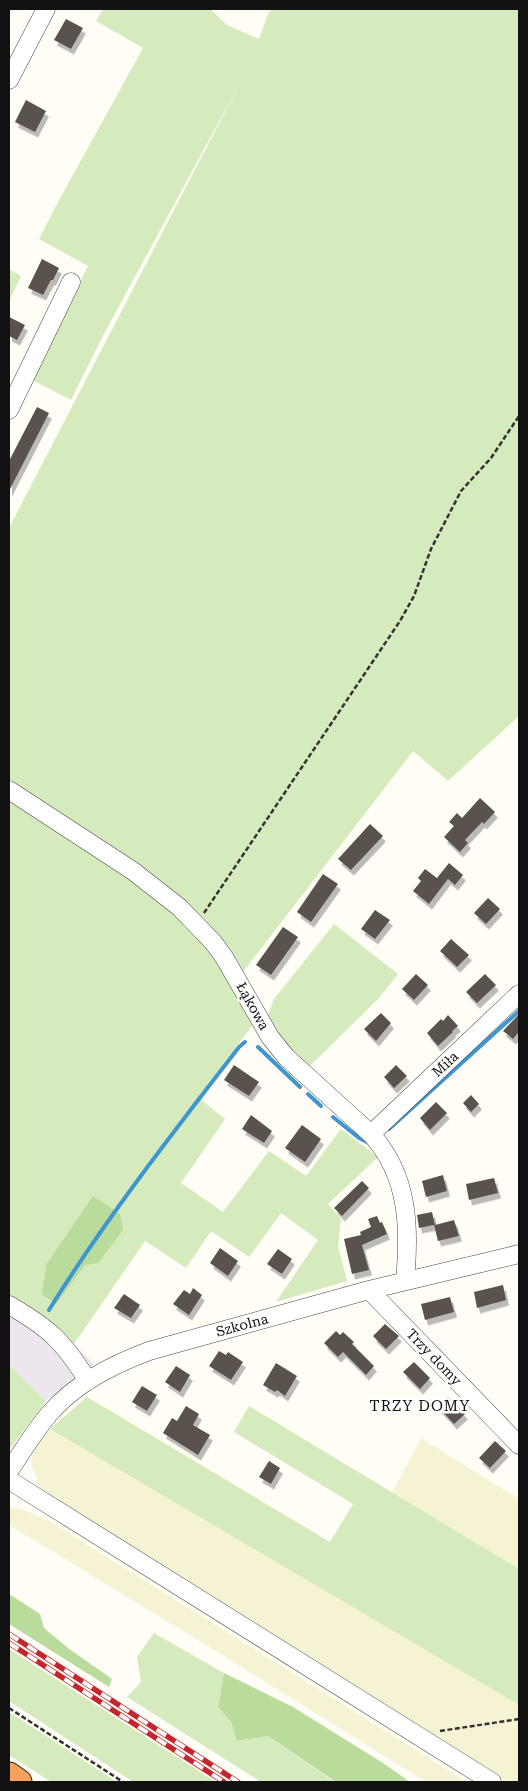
<svg xmlns="http://www.w3.org/2000/svg" width="528" height="1791" font-family="'Roboto Serif',serif">
<style>
.industrial{fill:#eee6ef}
.farmland{fill:#f6f3d4}
.green{fill:#d5ebbd}
.forest{fill:#b9dc9c}
.lines{fill:none;stroke-linecap:round;stroke-linejoin:round}
.stream{stroke:#3f96cf;stroke-width:4}
.building{fill:#5a524d;filter:url(#shadow)}
.minor-casing{stroke:#444;stroke-width:19}
.highway-casing{stroke:#222;stroke-width:27}
.path{stroke:#333;stroke-width:2.5;stroke-dasharray:5 2.5;stroke-linecap:butt}
.minor{stroke:#fff;stroke-width:18}
.highway{stroke:#f5a25d;stroke-width:25}
.rail-casing{stroke:#c4262e;stroke-width:5.5}
.rail{stroke:#fff;stroke-width:4;stroke-dasharray:11;stroke-linecap:butt}
.labels{text-anchor:middle;dominant-baseline:central;stroke-width:5;stroke-linejoin:round;paint-order:stroke}
.street-label{font-size:14px;fill:#111;stroke:#fff}
.neighbourhood-label{font-size:15px;letter-spacing:1px;fill:#111;stroke:#fff}
</style>
<defs>
<filter id="shadow"><feDropShadow dx="3" dy="5.5" stdDeviation="0" flood-color="#0004"/></filter>
</defs>
<rect width="100%" height="100%" fill="#fffdf5"/>
<path class="industrial" d="M9,1294L61,1331L94,1364L46,1401L9,1365Z"/>
<path class="farmland" d="M50,1429L519,1705V1782H507L55,1500L36,1483L38,1479L32,1467L31,1460L36,1447Z
M421,1438L519,1499V1569L392,1493Z
M9,1507L21,1509L49,1521L467,1782H426L219,1653L9,1525Z"/>
<path class="green" d="M103,9H210L227,25L259,39L267,16L271,9H519V716L448,781L413,751L243,972L237,960L221,940L255,1022L198,1097L225,1119L181,1183L223,1212L269,1151L306,1176L341,1129L378,1157L328,1204L341,1219L338,1246L347,1281L276,1302L318,1240L281,1213L249,1257L211,1231L186,1268L145,1241L74,1344L61,1331L9,1294V528L241,81L106,330L71,400L30,379L88,266L39,239L58,202L143,48L96,21Z
M9,269L21,276L9,301Z
M334,924L398,974L379,998L309,1067L285,1048L266,1019L274,999Z
M9,1365L46,1401L9,1450Z
M87,1397L330,1542L353,1504L234,1432L249,1406L519,1569V1705L50,1429Z
M154,1633L224,1673L218,1707L231,1722L238,1741L268,1736L335,1782H261L127,1697L141,1682L137,1657Z
M9,1649L194,1768L216,1782H133L9,1701Z
M9,1712L117,1782H51L9,1755Z"/>
<path class="forest" d="M93,1196L120,1214L123,1230L98,1263L85,1265L56,1304L42,1294L46,1265Z
M9,1594L40,1614L44,1628L68,1648L112,1679L109,1687L9,1624Z
M224,1673L293,1707L383,1763L410,1782H336L268,1736L237,1741L231,1722L218,1707Z"/>
<g class="lines">
<path class="stream" d="M258,1047L300,1087
M308,1094L321,1106
M333,1117L359,1138L369,1143
M389,1129L519,1011
M49,1310C106,1218 173,1133 239,1047L245,1042"/>
</g>
<path class="building" d="M66,19L83,28L71,49L54,40Z
M26,100L46,111L35,132L15,122Z
M42,259L59,268L53,280H51L43,295L28,288Z
M9,317L25,325L17,340L9,336Z
M37,407L49,413L9,491V461Z
M480,798L495,812L484,824L482,822L465,840L468,843L460,852L444,837L454,826L449,822L457,813L462,818Z
M370,824L383,836L351,870L338,859Z
M449,863L463,875L455,885L448,879L429,904L413,891L421,881L418,878L425,869L437,878Z
M323,874L338,884L311,922L297,912Z
M488,898L500,909L486,924L474,913Z
M375,910L390,920L375,939L361,929Z
M283,927L298,937L271,975L256,965Z
M451,939L469,955L457,967L440,951Z
M416,974L428,985L414,1000L402,989Z
M485,974L496,985L477,1003L466,992Z
M381,1013L391,1023L376,1041L364,1029Z
M519,1014V1032L513,1039L503,1031Z
M448,1015L458,1026L452,1031L453,1032L438,1046L427,1033L441,1019L443,1021Z
M234,1065L259,1082L249,1096L224,1080Z
M396,1065L407,1076L394,1088L384,1077Z
M471,1095L479,1104L471,1112L463,1103Z
M436,1102L447,1113L430,1130L420,1118Z
M251,1115L272,1131L264,1143L242,1129Z
M302,1125L321,1139L305,1162L285,1148Z
M443,1175L447,1191L426,1197L422,1181Z
M494,1178L498,1193L469,1200L466,1184Z
M362,1181L369,1188L342,1216L334,1208Z
M432,1212L435,1225L454,1220L459,1236L438,1241L434,1225L419,1228L417,1215Z
M377,1216L380,1223L382,1222L387,1234L362,1245L369,1270L352,1274L344,1239L361,1235L360,1232L371,1227L368,1219Z
M220,1248L238,1261L228,1276L210,1263Z
M278,1249L292,1259L282,1274L267,1264Z
M503,1285L506,1300L477,1308L474,1292Z
M193,1288L202,1295L189,1315L173,1304L184,1290L190,1294Z
M124,1294L140,1305L131,1318L114,1308Z
M450,1297L454,1312L425,1320L421,1304Z
M385,1324L399,1336L386,1349L373,1336Z
M336,1331L340,1335L343,1332L354,1342L352,1344L374,1366L366,1375L343,1352L338,1357L324,1343Z
M219,1351L226,1355L228,1352L243,1362L231,1380L209,1366Z
M414,1362L430,1378L420,1389L403,1372Z
M276,1363L297,1376L285,1396L277,1390L275,1392L263,1385Z
M176,1366L190,1375L180,1392L165,1382Z
M142,1386L157,1395L147,1411L132,1402Z
M448,1397L465,1414L454,1424L438,1407Z
M186,1406L199,1414L193,1425L210,1435L198,1455L163,1433L172,1418L177,1421Z
M495,1441L506,1451L490,1468L479,1458Z
M269,1461L280,1468L271,1484L259,1477Z"/>
<g class="lines">
<defs>
<path id="minor" d="M9,80L46,9
M9,410L71,282
M9,790L133,871L179,907L213,942L224,957L270,1037L286,1057L371,1134C409,1176 410,1228 405,1281
M371,1134L519,994
M369,1290L519,1445
M9,1305C49,1328 63,1341 88,1381
M9,1471C22,1452 34,1432 49,1414C76,1383 112,1365 149,1351L369,1290L519,1254
M9,1480L492,1782"/>
<path id="highway" d="M9,1775L19,1782"/>
</defs>
<use href="#minor" class="minor-casing"/>
<use href="#highway" class="highway-casing"/>
<path class="path" d="M204,913L400,621L414,596L431,549L461,491L491,458L519,416
M9,1708L123,1782
M440,1731L519,1719"/>
<use href="#minor" class="minor"/>
<use href="#highway" class="highway"/>
<defs>
<path id="rail" d="M9,1634L238,1782
M9,1643L224,1782"/>
</defs>
<use href="#rail" class="rail-casing"/>
<use href="#rail" class="rail"/>
</g>
<g class="labels">
<g class="street-label">
<text transform="translate(253 1006) rotate(61)">Łąkowa</text>
<text transform="translate(445 1064) rotate(-43)">Miła</text>
<text transform="translate(242 1325) rotate(-15)">Szkolna</text>
<text transform="translate(434 1357) rotate(46)">Trzy domy</text>
</g>
<g class="neighbourhood-label">
<text x="420" y="1406">TRZY DOMY</text>
</g>
</g>
<rect width="528" height="1791" fill="none" stroke="#111111" stroke-width="20"/>
</svg>
